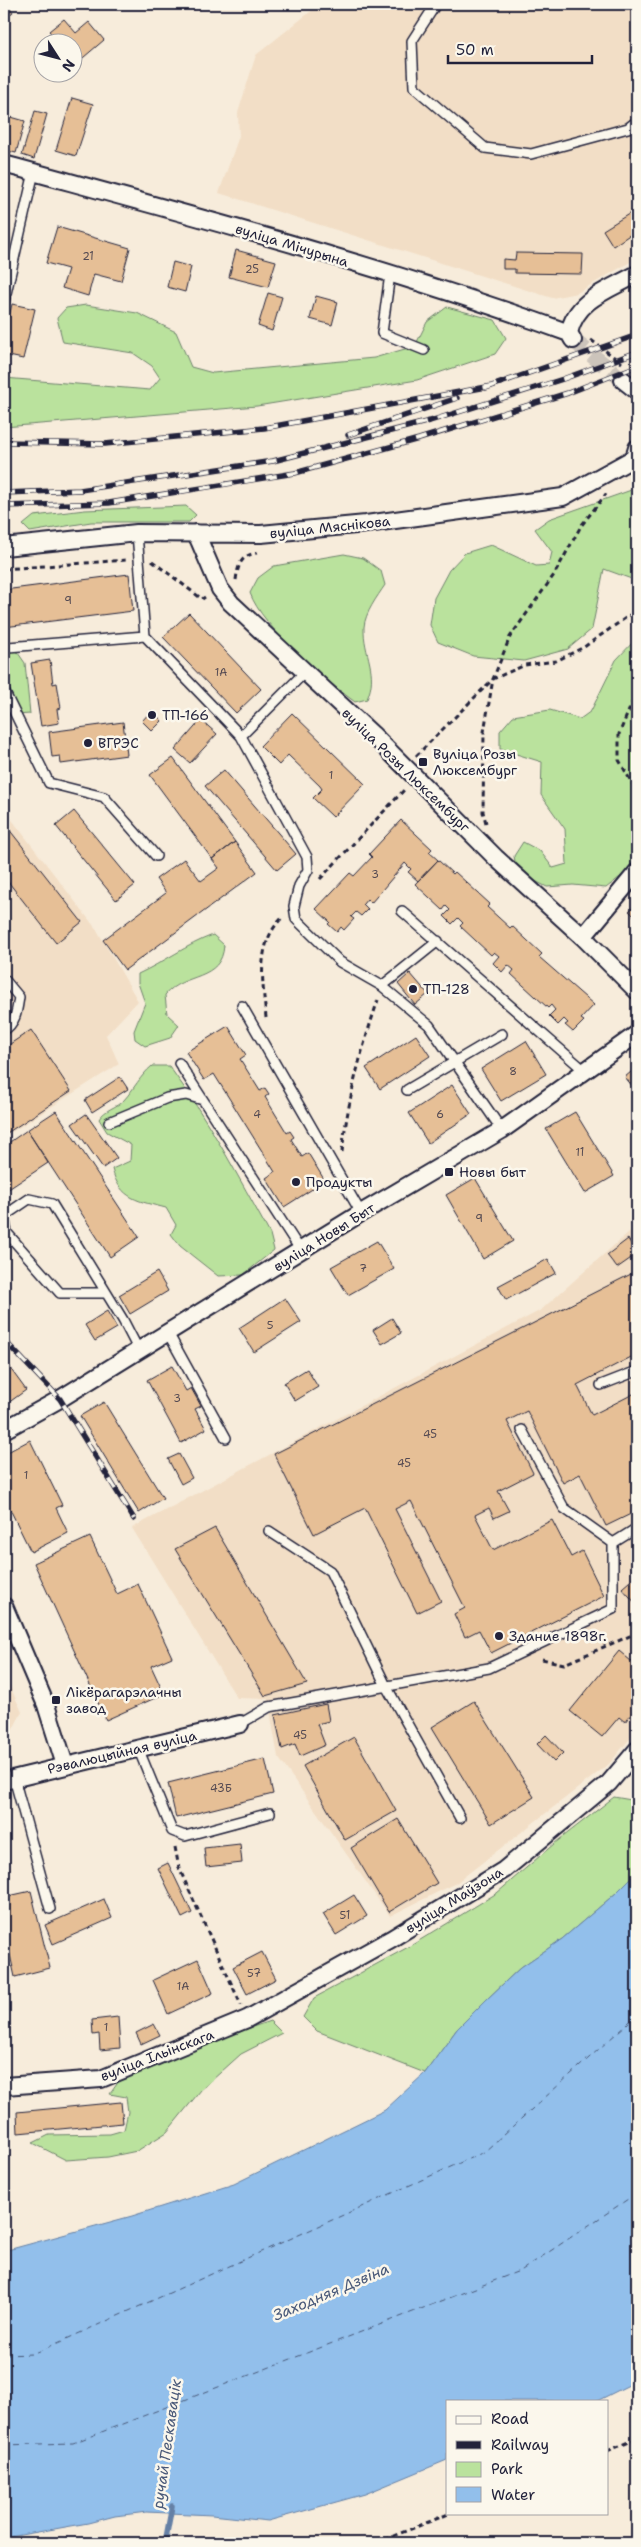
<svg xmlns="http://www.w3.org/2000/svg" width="641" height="2547" font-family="'Shantell Sans',sans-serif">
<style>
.built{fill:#f2dec6}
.green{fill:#bae29d;stroke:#6e826c}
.water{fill:#92bfeb;stroke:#6580a5}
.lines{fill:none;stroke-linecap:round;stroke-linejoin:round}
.stream{stroke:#6580a5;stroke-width:5.5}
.ferry{stroke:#495979;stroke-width:1;stroke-dasharray:6 5;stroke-linecap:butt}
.building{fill:#e6bf96;stroke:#22223b}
.minor-tunnel{stroke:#ccc4bb;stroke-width:16;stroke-dasharray:16 8;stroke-linecap:butt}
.service-casing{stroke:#22223b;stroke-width:12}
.minor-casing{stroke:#22223b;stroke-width:20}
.path{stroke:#22223b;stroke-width:3;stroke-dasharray:5 4;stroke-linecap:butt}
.service{stroke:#fbf7ec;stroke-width:9}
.minor{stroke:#fbf7ec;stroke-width:16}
.rail-casing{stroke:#22223b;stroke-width:5.5}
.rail{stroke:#fbf7ec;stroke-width:4;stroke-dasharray:11;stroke-linecap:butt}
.poi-dot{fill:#22223b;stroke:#fbf7ec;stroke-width:2}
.labels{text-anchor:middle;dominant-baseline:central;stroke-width:5;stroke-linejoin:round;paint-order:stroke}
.number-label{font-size:11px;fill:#534952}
.street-label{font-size:14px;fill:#22223b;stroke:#fbf7ec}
.poi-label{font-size:14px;fill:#22223b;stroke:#fbf7ec;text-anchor:start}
.water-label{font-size:15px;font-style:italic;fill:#495979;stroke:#fbf7ec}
</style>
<rect width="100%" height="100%" fill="#f7ecdb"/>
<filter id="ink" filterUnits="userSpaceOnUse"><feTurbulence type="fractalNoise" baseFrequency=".02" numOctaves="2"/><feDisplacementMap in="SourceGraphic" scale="10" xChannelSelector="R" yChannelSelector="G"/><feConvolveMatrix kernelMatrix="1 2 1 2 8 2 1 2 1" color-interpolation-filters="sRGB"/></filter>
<g filter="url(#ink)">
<path class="built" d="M320,4H637V258L577,293L552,298L219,193L239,136L238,113L256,55Z
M9,816L97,930L138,1001L106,1035L119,1064L4,1137V820Z
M637,1225V1730L609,1764L456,1883L390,1916L278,1757L268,1699L237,1698L132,1528L541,1310Z
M4,1674L22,1712L4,1746Z"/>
<path class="green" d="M86,305L137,313L176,332L191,367L213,373L374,358L415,346L427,322L447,307L495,320L506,338L495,354L417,380L257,406L4,427V378L150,390L160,378L152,366L133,353L63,342L57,318L66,308Z
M637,488V581L604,569L592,629L568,649L524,661L473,656L438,642L430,625L434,598L449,570L465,553L491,545L536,566L549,565L552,552L535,529L549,519Z
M186,506L196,515L189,522H91L30,532L23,525L34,516L85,510Z
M344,554L363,558L381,571L385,585C377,597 365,613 364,627C363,654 379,672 367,699L355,702C325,680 262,627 250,593L258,578L274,566Z
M4,633L25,663L30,714L17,715L4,683Z
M637,638V864L606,888L573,885L547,887L531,879L516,867L514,856L523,842L540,851L553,868L567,864L565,829L541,795L542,762L500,749V731L513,716L550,710L580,719L591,711L616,660Z
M213,935L224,945C222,982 183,972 165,995L167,1014L179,1025L170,1038L145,1046L135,1039L134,1031L145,1003L138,983V974C164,962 186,945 213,935Z
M152,1066H169C208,1119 238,1176 270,1234L274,1250L243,1275L218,1276L180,1246L171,1234L176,1225L166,1208C139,1201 120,1200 112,1169L130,1161L131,1145L107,1132L99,1119C105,1109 116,1108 124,1100C134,1089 140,1076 152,1066Z
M614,1797L637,1801V1872L616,1893L562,1939L521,1967L486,2000L457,2029L425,2073L317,2031L303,2017L314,1998L412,1945L497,1893L555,1843Z
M270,2021L282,2033L241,2054L201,2090L167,2132L137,2151L108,2157L66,2160L33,2143L49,2135L110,2134L124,2130L128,2112L126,2097L110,2094L119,2081L157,2060Z"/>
<path class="water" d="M637,1872V2381L597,2401H447V2460L365,2494L268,2521L212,2515L147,2512L115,2516L88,2523L4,2538V2251L132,2216L234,2184L385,2110L425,2073L457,2029L486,2000L521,1967L562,1939L616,1893Z"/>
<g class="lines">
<path class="stream" d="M165,2543L172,2506"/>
<path class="ferry" d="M4,2355L33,2354L484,2152L637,2015
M4,2445L73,2443L522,2270L637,2193"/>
</g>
<path class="building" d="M4,4H7L13,12L4,19Z
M64,19L76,33L89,22L104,40L77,63L72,58V42H59L49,31Z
M72,98L93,104L76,156L56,150Z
M35,111L47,114L34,159L22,155Z
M4,115L25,121L16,153L4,150Z
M632,212L637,221V230L613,246L603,230Z
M57,227L130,248L121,281L94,274L88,296L62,288L68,269L46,263Z
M236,250L276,261L268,287L229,277Z
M516,253L583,254L582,274L515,273V269H503V259L515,260Z
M173,262L191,267L185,292L167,287Z
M268,293L282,297L272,331L258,326Z
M316,296L338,302L332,325L310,319Z
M12,304L35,309L23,359L4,355V316L9,317Z
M129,574L133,611L4,627V590Z
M189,613L261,689L236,713L163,637Z
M50,660L53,684L57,683L61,708L57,709L59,723L41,726L31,663Z
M152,710L162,721L152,731L142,721Z
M292,713L365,784L333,817L313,798L322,789L320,786L288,755L279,765L260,746Z
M201,720L217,734L190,763L175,750Z
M123,722L127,755L61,764L60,756L52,757L49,732Z
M173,758L235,842L212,859L150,775Z
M224,770L296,854L277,870L205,786Z
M74,811L135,885L116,900L56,826Z
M401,820L432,849L429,852L438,860L418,881L408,872L411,869L405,863L371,903L367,899L363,904L368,909L361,916L356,912L351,917L354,919L344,930L341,927L337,932L328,924L330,922L316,909L350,873L354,876L372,857L369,854Z
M8,828L82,922L56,943L6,879L4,880V831Z
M235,842L257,872L125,970L103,940L166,893L156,879L184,859L201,881L219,868L212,859Z
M438,860L453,874L455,872L490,904L487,907L510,928L512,926L542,954L539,957L594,1005L581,1019L584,1021L573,1032L565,1025L568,1023L564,1019L558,1025L549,1016L555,1010L551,1005L548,1008L511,974L514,970L508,965L502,972L493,963L499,956L494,952L491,955L460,926L463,923L458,918L452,924L444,916L450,910L446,906L443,910L415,884Z
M637,903V919L629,911Z
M410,973L428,994L415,1005L398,984Z
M228,1026L246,1055L240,1059L260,1091L265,1088L269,1094L265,1097L287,1133L290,1131L294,1137L291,1139L302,1157L308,1153L325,1181L284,1207L266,1178L275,1172L214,1074L204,1080L186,1052Z
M31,1030L71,1091L4,1135V1048Z
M416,1035L430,1056L380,1089L366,1068Z
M526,1041L546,1074L501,1101L481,1069Z
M637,1067V1092L625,1077Z
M120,1077L128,1089L92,1112L85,1100Z
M452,1085L471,1114L428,1143L409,1113Z
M56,1111L139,1237L110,1257L27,1130Z
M575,1112L614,1176L585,1193L546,1129Z
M86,1114L117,1158L103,1168L72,1124Z
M27,1130L48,1163L4,1192V1146Z
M475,1178L513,1241L483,1259L446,1195Z
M628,1239L637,1254L617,1268L607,1255Z
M377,1241L394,1269L348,1295L331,1267Z
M548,1259L556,1273L506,1300L498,1286Z
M637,1271V1354L577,1385L592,1415L637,1392V1511L606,1526L580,1474L563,1483L527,1411L507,1421L533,1473L498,1491L509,1511L494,1518L489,1508L475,1515L493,1550L552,1520L571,1557L582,1551L604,1596L491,1653L479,1630L465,1637L454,1614L465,1608L411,1501L395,1509L441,1601L417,1613L365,1508L314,1534L274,1454Z
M157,1272L168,1291L130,1314L119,1295Z
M285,1298L301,1322L254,1352L239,1328Z
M107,1311L117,1328L95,1341L85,1325Z
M392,1318L401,1333L382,1344L373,1330Z
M4,1360L26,1390L4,1406Z
M172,1366L186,1391L191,1388L201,1406L195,1409L206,1429L181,1443L147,1380Z
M307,1369L318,1387L295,1401L284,1383Z
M104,1402L163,1498L139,1513L80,1416Z
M30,1440L62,1505L56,1508L68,1533L31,1552L4,1497V1454Z
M179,1454L192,1478L181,1484L168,1459Z
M215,1528L307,1684L265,1696L175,1549Z
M90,1537L117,1594L138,1584L172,1657L151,1666L164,1694L106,1720L34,1563Z
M637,1575V1605L622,1588Z
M619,1651L637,1666V1695L634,1698L637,1700V1706L625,1722L619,1717L602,1737L570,1711Z
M474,1701L534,1797L491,1824L432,1727Z
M326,1704L329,1721L317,1724L325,1745L300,1756L295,1744L282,1749L275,1715Z
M546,1735L563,1753L554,1762L537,1744Z
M354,1737L396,1811L345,1840L303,1766Z
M265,1759L273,1794L176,1818L168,1783Z
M398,1819L437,1883L389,1912L351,1848Z
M240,1844L242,1863L206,1867L204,1848Z
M168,1863L192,1913L182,1918L158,1868Z
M31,1891L50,1968L15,1977L4,1928V1897Z
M354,1895L367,1916L336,1935L323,1914Z
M104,1899L112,1918L53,1944L45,1925Z
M262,1952L276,1979L247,1994L233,1967Z
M198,1959L213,1993L168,2014L153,1980Z
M118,2017L120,2048L100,2050L99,2034L93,2035L92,2020Z
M154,2024L160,2035L141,2044L136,2033Z
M121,2102L123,2123L18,2133L17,2112Z"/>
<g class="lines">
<path class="minor-tunnel" d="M573,340L623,380"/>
<defs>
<path id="service" d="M436,4L412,41L414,87L485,148L531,154L628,128L637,121
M390,274L382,333L424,350
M4,302L34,172
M137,533L145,636L241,736L307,857L308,870L299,886L294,906L296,919L340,962L382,986L438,941
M8,647L145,636
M4,691L49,783L104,797L156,856
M241,736L305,672
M402,911L586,1072
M4,979L19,997C17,1010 16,1023 4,1030
M382,986L429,1025L502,1130
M242,1006L361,1213
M179,1063L301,1251
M407,1090L502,1034
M109,1122L167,1098L186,1095L203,1100
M105,1293H60L7,1233L4,1216L29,1199L52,1204L123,1320L139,1351
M168,1333L226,1438
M601,1385L637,1371
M522,1430L564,1508L613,1543
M269,1531L330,1571L386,1686L460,1818
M240,1724L269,1707L489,1668L613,1609V1543L637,1528
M138,1748L172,1831L185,1836L270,1813
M14,1778L50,1909"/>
<path id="minor" d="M4,164C193,216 384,266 569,333L573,340
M569,333C576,299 609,290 637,274
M623,380L637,391
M196,533L220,589L231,603L372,734L496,858L583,937L637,991
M4,547L137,533L261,534L366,524L563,497L634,458L637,448
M583,937L637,872
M4,1430L60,1399L361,1213L502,1130L637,1034
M4,1606L46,1705L65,1765
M4,1781L240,1724
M4,2086L101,2079L247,2019L391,1939L504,1870L609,1783L637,1750"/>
</defs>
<use href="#service" class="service-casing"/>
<use href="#minor" class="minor-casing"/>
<path class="path" d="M591,340L622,363
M152,561L202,599L205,597
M4,569L126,560
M236,580C238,565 241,555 257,553
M637,691L619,734V760L637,792
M416,756L493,679L525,665L556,661L584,647L637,610
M486,823L483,812L484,732L493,679L510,637L554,575L581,526L606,494
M320,879L405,789
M266,1018C263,982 255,945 282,918
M342,1152C348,1099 361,1050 378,1000
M542,1659L564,1664L637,1633
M175,1847L179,1868L241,2005
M607,2451L637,2439
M376,2543L451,2513"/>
<use href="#service" class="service"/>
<use href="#minor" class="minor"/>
<defs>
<path id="rail" d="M486,388L637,335
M348,435L457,398
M4,442L105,444L264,428L492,386
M4,493L80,490L273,461L430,421L563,379L637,352
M4,506L109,503L295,473L419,439L568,393L637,366
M4,1340L60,1399L134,1519"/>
</defs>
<use href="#rail" class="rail-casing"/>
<use href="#rail" class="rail"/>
</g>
</g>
<g class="poi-dot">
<circle cx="152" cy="715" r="5"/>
<circle cx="88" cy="743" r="5"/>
<rect x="418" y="757" width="10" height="10" rx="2.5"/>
<circle cx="413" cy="989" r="5"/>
<rect x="444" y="1167" width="10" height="10" rx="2.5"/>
<circle cx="296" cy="1182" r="5"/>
<circle cx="499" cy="1636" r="5"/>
<rect x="51" y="1695" width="10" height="10" rx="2.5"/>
</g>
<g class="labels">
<g class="number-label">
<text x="88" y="256">21</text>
<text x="252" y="269">25</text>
<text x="68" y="600">9</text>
<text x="221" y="672">1А</text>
<text x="331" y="775">1</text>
<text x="375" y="874">3</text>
<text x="513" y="1071">8</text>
<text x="257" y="1114">4</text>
<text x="440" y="1114">6</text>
<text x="580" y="1152">11</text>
<text x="479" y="1218">9</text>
<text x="363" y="1268">7</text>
<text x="270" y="1325">5</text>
<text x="177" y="1398">3</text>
<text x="430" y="1434">45</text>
<text x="404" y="1463">45</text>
<text x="26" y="1475">1</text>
<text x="300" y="1735">45</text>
<text x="221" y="1788">43Б</text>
<text x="345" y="1915">51</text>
<text x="254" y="1973">57</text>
<text x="183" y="1986">1А</text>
<text x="106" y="2027">1</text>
</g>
<g class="street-label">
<text transform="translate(292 245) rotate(17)">вуліца Мічурына</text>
<text transform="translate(330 527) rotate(-6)">вуліца Мяснікова</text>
<text transform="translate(406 770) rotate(44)">вуліца Розы Люксембург</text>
<text transform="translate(324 1237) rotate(-32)">вуліца Новы Быт</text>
<text transform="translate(122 1752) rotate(-13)">Рэвалюцыйная вуліца</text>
<text transform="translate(454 1900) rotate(-32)">вуліца Маўзона</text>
<text transform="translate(157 2055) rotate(-21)">вуліца Ільінскага</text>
</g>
<g class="poi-label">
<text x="162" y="715">ТП-166</text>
<text x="98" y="743">ВГРЭС</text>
<text x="433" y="754">Вуліца Розы<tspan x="433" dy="16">Люксембург</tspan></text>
<text x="423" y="989">ТП-128</text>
<text x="459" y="1172">Новы быт</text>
<text x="306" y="1182">Продукты</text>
<text x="509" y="1636">Здание 1898г.</text>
<text x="66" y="1692">Лікёрагарэлачны<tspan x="66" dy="16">завод</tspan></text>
</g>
<g class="water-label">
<text transform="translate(331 2292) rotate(-23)">Заходняя Дзвіна</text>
<text transform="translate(167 2444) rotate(-82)">ручай Пескавацік</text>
</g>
</g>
<rect width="641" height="2547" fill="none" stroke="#fbf7ec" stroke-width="20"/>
<rect x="10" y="10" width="621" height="2527" fill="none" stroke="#22223b" stroke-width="2" filter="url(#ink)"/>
<rect x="446" y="2400" width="162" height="115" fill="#fbf7ec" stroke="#a4a2a5"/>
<rect x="456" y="2416" width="25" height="8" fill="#fbf7ec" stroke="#a4a2a5"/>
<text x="491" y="2424" font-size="15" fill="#22223b">Road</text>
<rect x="456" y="2441" width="25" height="8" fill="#22223b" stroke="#a4a2a5"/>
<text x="491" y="2450" font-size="15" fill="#22223b">Railway</text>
<rect x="456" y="2462" width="25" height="15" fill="#bae29d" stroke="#a4a2a5"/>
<text x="491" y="2474" font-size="15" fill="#22223b">Park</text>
<rect x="456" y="2487" width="25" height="15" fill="#92bfeb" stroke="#a4a2a5"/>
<text x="491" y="2500" font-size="15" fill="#22223b">Water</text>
<g transform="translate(58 58) rotate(126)"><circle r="24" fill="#fbf7ec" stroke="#a4a2a5"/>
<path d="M0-4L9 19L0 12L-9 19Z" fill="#22223b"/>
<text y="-8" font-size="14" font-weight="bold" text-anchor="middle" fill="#22223b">N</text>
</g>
<path d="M448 55v8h144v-8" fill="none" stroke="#22223b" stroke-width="2.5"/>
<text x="456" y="55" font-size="15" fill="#22223b" stroke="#fbf7ec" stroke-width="4" paint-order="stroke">50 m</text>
</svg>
